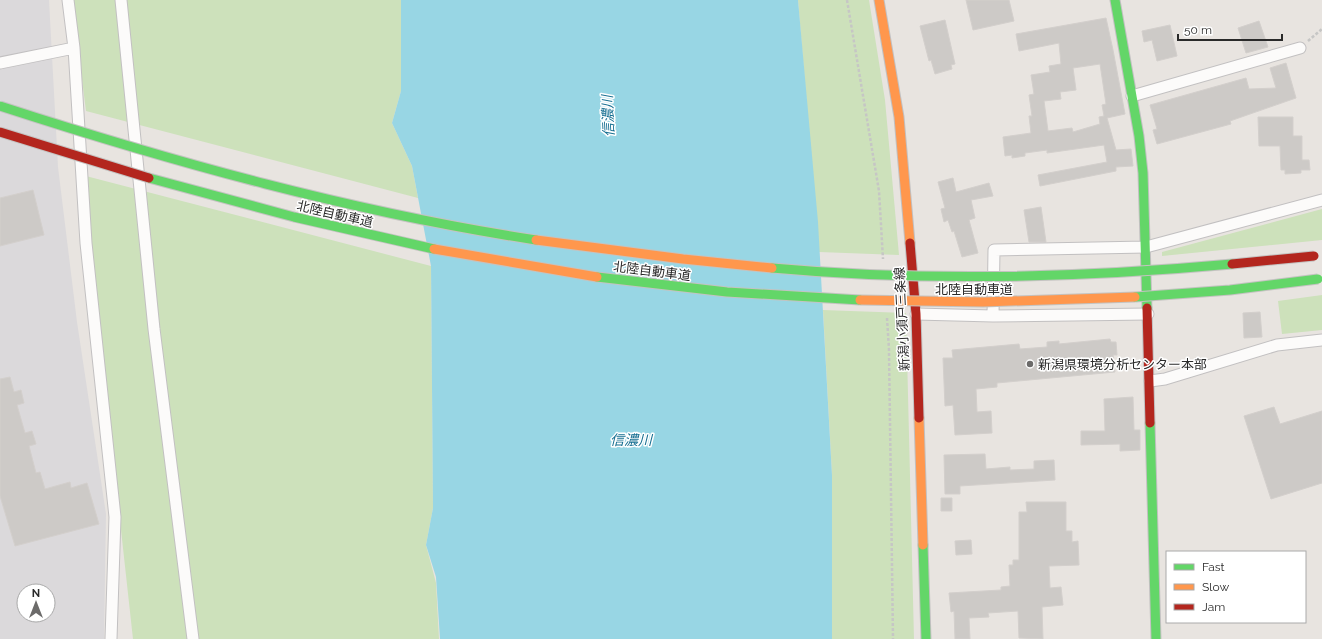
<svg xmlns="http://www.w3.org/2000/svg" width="1322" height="639" font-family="Raleway,'Noto Sans JP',sans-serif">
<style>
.industrial{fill:#dbd9db;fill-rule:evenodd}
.green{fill:#cde1bb}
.water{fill:#98d6e4}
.building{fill:#cdcac7;stroke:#d3cfcc;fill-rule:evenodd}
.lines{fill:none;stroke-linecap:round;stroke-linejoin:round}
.street-casing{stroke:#c2c0c1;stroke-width:13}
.fast-casing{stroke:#c2c0c1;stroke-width:11}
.slow-casing{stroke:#c2c0c1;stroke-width:11}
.jam-casing{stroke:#c2c0c1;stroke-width:11}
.path{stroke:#c6c6c5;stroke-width:2.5;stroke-dasharray:3 2;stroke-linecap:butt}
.street{stroke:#fcfbfa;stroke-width:11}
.fast{stroke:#63d668;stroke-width:9}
.slow{stroke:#ff974d;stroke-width:9}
.jam{stroke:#b3261e;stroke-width:9}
.fast-bridge-casing{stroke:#c4c3c1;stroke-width:11;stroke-linecap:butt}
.slow-bridge-casing{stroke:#c4c3c1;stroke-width:11;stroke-linecap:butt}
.jam-bridge-casing{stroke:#c4c3c1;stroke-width:11;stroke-linecap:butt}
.fast-bridge{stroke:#63d668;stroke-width:9}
.slow-bridge{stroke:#ff974d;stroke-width:9}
.jam-bridge{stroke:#b3261e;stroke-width:9}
.poi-dot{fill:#6c6b6a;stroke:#fff;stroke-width:1.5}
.labels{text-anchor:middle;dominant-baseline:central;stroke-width:3;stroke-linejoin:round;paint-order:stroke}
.street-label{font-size:13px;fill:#2a2a2a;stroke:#fff}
.poi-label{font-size:13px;fill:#2a2a2a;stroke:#fff;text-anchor:start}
.water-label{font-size:14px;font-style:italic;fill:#166f91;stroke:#fff}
</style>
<rect width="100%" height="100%" fill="#e8e4e0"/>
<path class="industrial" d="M0,0H49L58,167L77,322L106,514L104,639H0ZM24,591H48V615H24Z"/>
<path class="green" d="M72,0H401V91L392,123L412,166L418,198L86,111Z
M798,0H869L885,100L899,255L819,252Z
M82,175L431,266L433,508L426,545L436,583L439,639H133Z
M1322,209V240L1162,256V252Z
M1322,295V330L1282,334L1278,301Z
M823,310L906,313L914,639H832V475Z"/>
<path class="water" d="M401,0H798L818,222L832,475V639H440L436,577L426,545L433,508L431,266L412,166L392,123L401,91Z"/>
<path class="building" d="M966,0H1009L1014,21L973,30Z
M1106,18L1113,50L1125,114L1107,118L1116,150L1131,149L1133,166L1116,167V171L1040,186L1038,175L1107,162L1104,145L1047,153V150L1025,153V156L1012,158V155L1005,156L1003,137L1031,133L1029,116H1032L1029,95L1034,94L1031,75L1050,72L1049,66L1061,64L1059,43L1019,51L1016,34ZM1100,64L1106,104L1102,105L1104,116L1099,117L1100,124L1073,132L1072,128L1048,131L1044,101L1061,99L1060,92L1076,90L1073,68Z
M945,20L955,64L951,65L952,69L935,74L931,60L929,61L920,26Z
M1259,21L1268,47L1246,53L1238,28Z
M1170,25L1177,56L1157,61L1152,40L1144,42L1142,31Z
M1286,63L1296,98L1230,121L1231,124L1157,144L1153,130L1157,129L1150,105L1246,78L1249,89L1276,88L1270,68Z
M1258,117H1293V136H1302V160H1309L1310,170H1301V173L1285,174V170H1281L1280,146H1259Z
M953,178L956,192L989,183L993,196L971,200L975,218L969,220L978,253L962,257L954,231L952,232L948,220L944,222L941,209L945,208L938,182Z
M33,190L44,235L0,246V198Z
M1041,207L1046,242H1029L1024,210Z
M1260,312L1262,337L1244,338L1243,313Z
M1110,339L1111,342H1116L1117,355H1113L1115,372L997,383V387L976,389L977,412L991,411L992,433L955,435L953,405L945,406L943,358H953L952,350L1019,344L1020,349L1047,347V342L1059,341V344Z
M10,377L14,392L21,390L24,403L17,405L25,433L32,431L36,444L29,446L36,473L40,472L45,489L70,482L71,488L87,483L99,524L15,546L0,496V379Z
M1133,397L1134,430H1140V450L1120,451V444L1081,445V431H1105L1104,399Z
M1274,407L1280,424L1322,411V483L1271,499L1244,416Z
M985,454L986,469L1010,467V470L1034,469V461L1054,460L1055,480L960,486V494H945L944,455Z
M941,498H952V511H941Z
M1026,502H1066V531H1072V542L1078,541L1079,565L1049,566L1050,588L1061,587L1063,605L1042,607L1043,639L1019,638L1018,611L988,613L989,617L969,618L970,639H955L954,611L951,612L949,593L1001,590V587L1010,586L1009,565H1013V560H1019V512H1027Z
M971,540L972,554L956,555L955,541Z"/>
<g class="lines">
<defs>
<path id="street" d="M68,0L74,48L86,243L115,517L111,639
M121,0L154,329L193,639
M0,63L74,48
M1132,96L1300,48
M916,314L993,316L1148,314
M993,316L994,250L1146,247L1322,200
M1150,381L1165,379L1277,345L1322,340"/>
<path id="fast" d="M1115,0L1139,136L1143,173L1147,308
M1150,423L1156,639
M923,545L926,639"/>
<path id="slow" d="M879,0L899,117L910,243
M919,418L923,545"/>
<path id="jam" d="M910,243L916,314L919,418
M1147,308L1150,423"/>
</defs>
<use href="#street" class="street-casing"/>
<use href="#fast" class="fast-casing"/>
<use href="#slow" class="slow-casing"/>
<use href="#jam" class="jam-casing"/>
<path class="path" d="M847,0L879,191L883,259
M1308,41L1322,29
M887,318L889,349L893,639"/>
<use href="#street" class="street"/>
<use href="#fast" class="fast"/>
<use href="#slow" class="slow"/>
<use href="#jam" class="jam"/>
<defs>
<path id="fast-bridge" d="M0,106C176,163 353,212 536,240
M149,178L294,217L434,249
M772,268C925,282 1079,278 1232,264
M597,277L727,292L860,300
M1135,297L1230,290L1318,279"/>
<path id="slow-bridge" d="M536,240L683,259L772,268
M434,249L597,277
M860,300L983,302L1135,297"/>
<path id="jam-bridge" d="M0,132L149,178
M1232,264L1314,256"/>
</defs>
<use href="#fast-bridge" class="fast-bridge-casing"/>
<use href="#slow-bridge" class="slow-bridge-casing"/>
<use href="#jam-bridge" class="jam-bridge-casing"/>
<use href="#fast-bridge" class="fast-bridge"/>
<use href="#slow-bridge" class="slow-bridge"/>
<use href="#jam-bridge" class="jam-bridge"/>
</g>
<circle class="poi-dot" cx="1030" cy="364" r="4"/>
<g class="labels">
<g class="street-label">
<text transform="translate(335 214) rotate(13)">北陸自動車道</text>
<text transform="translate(652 271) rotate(7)">北陸自動車道</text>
<text x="974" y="289">北陸自動車道</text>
<text transform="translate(902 319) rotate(-93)">新潟小須戸三条線</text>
</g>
<g class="poi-label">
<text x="1038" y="364">新潟県環境分析センター本部</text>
</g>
<g class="water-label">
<text transform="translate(608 116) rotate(-93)">信濃川</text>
<text x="631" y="440">信濃川</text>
</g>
</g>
<rect x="1166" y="551" width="140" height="72" fill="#ffffff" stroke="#aaaaaa"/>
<rect x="1174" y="564" width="20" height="6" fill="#63d668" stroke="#aaaaaa"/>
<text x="1202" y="571" font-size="12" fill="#2a2a2a">Fast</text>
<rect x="1174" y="584" width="20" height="6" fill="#ff974d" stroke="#aaaaaa"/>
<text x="1202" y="591" font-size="12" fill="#2a2a2a">Slow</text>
<rect x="1174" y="604" width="20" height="6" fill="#b3261e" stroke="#aaaaaa"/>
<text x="1202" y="611" font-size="12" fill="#2a2a2a">Jam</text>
<g transform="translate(36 603)"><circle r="19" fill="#ffffff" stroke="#aaaaaa"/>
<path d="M0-3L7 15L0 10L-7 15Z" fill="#6c6b6a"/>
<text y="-6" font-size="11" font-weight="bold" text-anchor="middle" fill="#2a2a2a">N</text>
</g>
<path d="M1178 34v6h104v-6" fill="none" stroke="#2a2a2a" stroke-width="2"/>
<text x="1184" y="34" font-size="12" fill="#2a2a2a" stroke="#ffffff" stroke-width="3" paint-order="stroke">50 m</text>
</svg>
